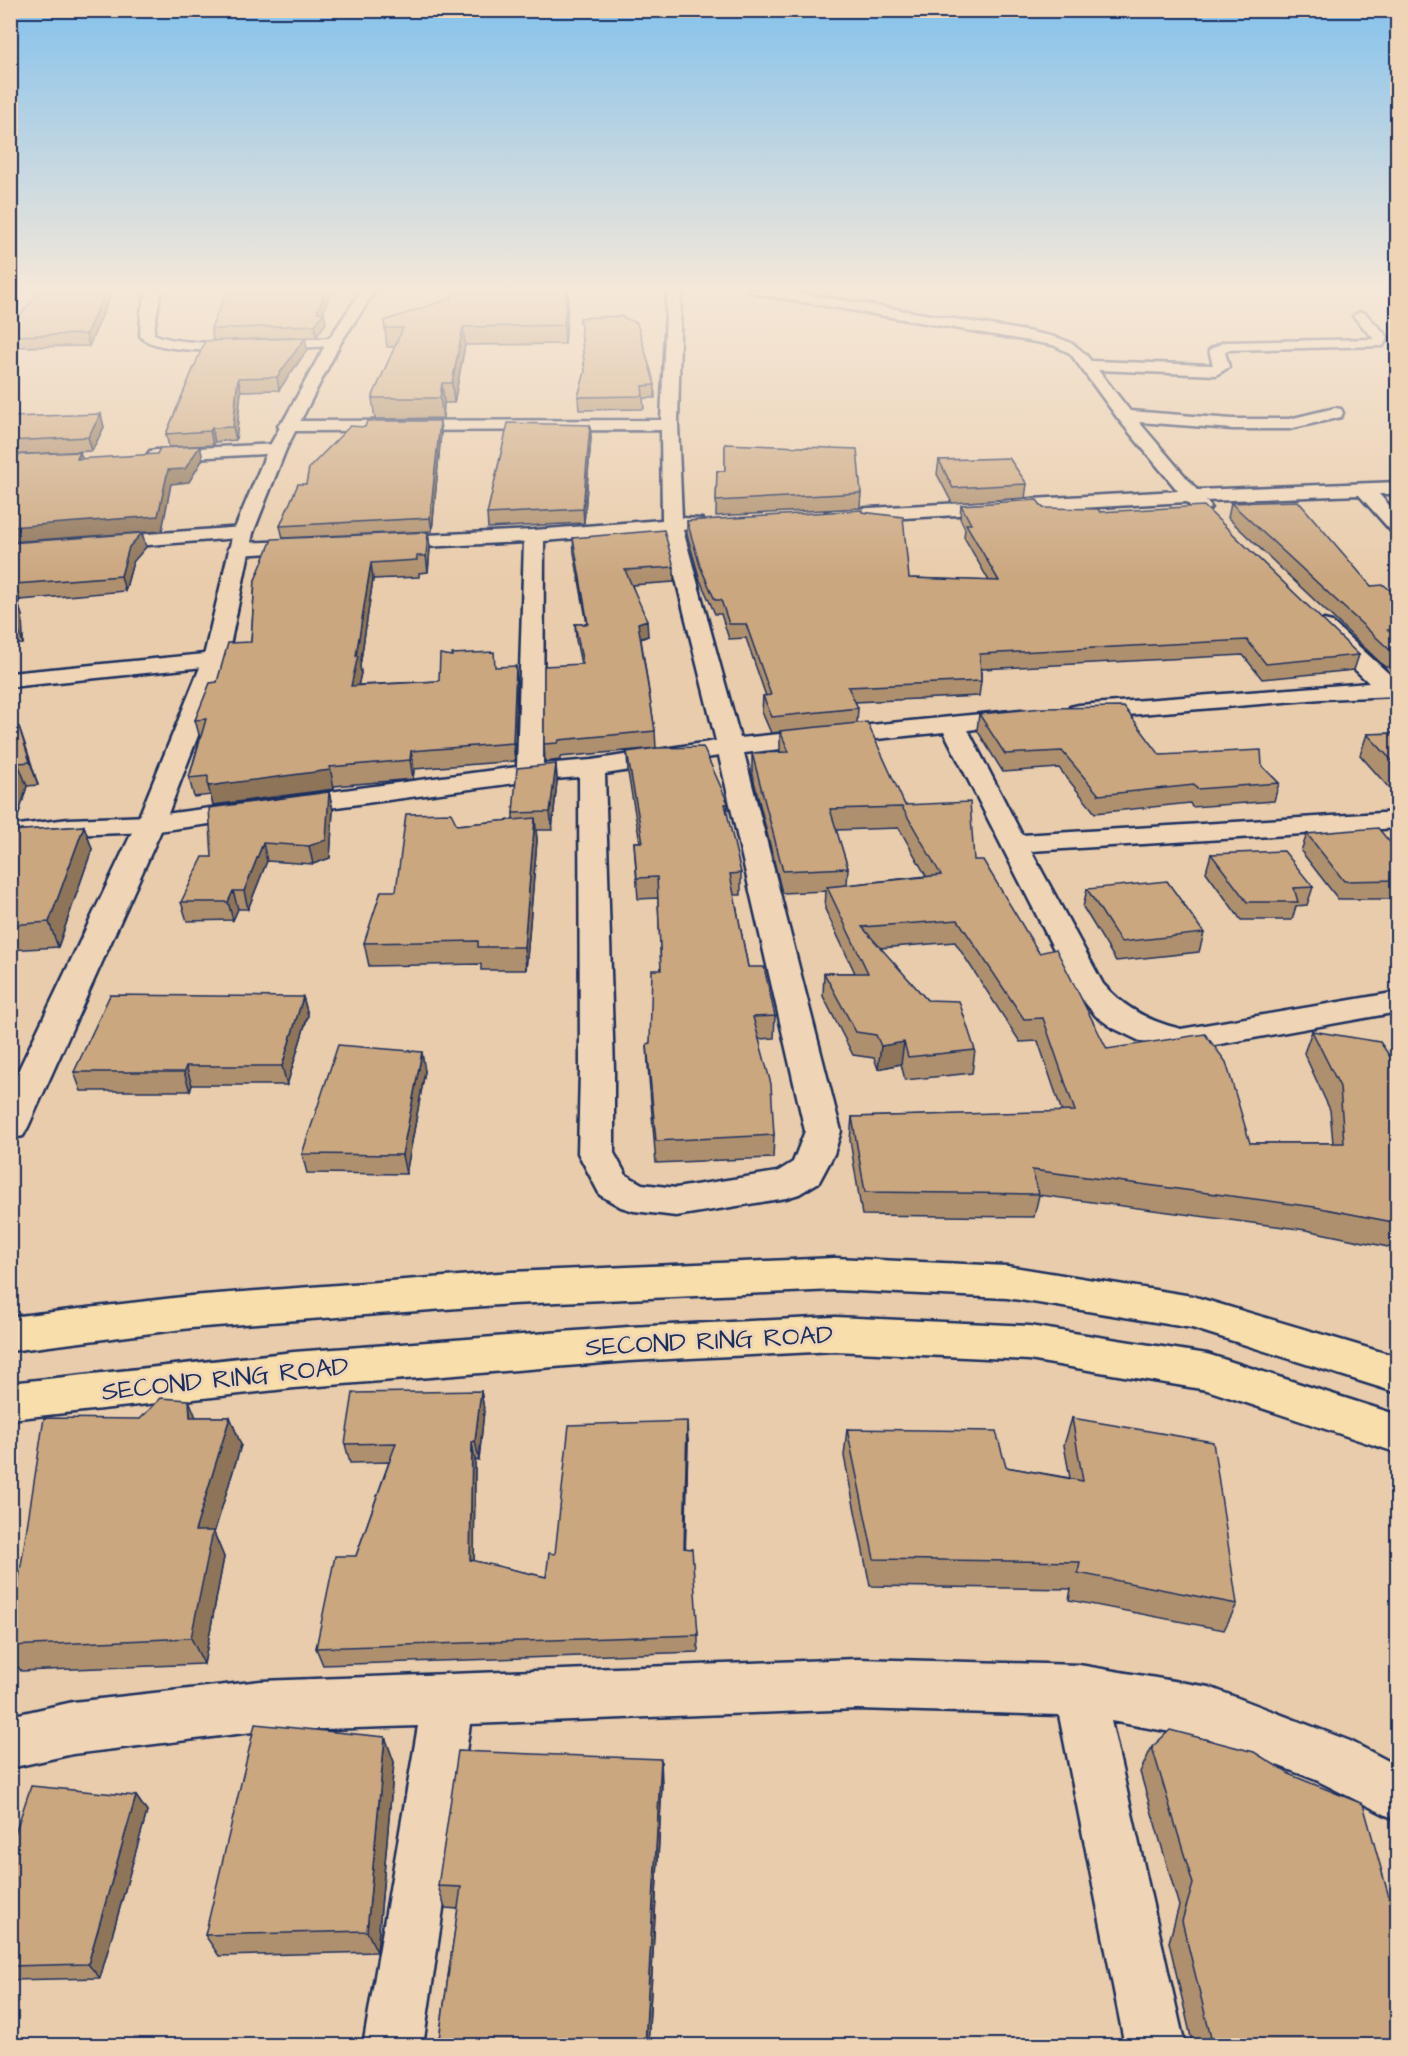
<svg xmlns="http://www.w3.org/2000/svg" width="1408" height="2056" font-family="'Architects Daughter',sans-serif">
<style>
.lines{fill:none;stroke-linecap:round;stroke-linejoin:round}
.street-casing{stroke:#1b2f5e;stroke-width:5}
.secondary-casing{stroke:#1b2f5e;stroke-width:5}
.primary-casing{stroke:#1b2f5e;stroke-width:5}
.street{fill:#efd5b6;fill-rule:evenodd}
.secondary{fill:#efd5b6;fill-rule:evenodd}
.primary{fill:#f8deab;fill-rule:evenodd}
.wall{fill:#af906e;stroke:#1b2f5e;stroke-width:1.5;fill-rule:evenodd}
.shaded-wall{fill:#8e755a;stroke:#1b2f5e;stroke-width:1.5}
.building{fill:#cba780;stroke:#1b2f5e;stroke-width:1.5}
.labels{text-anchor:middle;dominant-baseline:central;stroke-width:6;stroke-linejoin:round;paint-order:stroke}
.near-street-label{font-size:26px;fill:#1b2f5e;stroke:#efd5b6}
</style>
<rect width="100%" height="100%" fill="#e9ccab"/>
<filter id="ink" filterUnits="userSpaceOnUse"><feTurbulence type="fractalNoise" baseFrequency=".0167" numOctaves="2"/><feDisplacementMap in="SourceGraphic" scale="12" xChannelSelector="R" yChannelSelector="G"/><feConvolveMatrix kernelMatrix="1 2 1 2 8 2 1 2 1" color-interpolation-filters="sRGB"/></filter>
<g filter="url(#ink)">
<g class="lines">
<defs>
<path id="street" d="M147,290H161L154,330V334C191,351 290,339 334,338L341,342L334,346C299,347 161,361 140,336L141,312Z
M667,290H681L678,425L682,518L702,519L705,523L702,527L683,530L740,738L1021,710L1030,712L1033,717L1030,722L968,730L1022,835L1398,812V828L1031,851L1103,984C1124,1008 1150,1022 1181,1029L1398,992V1012L1181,1051L1142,1042L1113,1028L1096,1016L1074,989L944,732L744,753L841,1131L834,1154L819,1182L799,1194L786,1198L676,1216L634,1211L621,1207L600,1195L578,1153L580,1071L579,777L530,781L150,832L69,835L10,842V826L69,819L150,816L517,767L524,542L384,549L377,547L374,543L377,539L384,537L534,530L662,520L661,430L287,431L281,430L278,426L281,422L287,421L661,420ZM664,531L716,741L592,760L543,764L544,541ZM719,756L805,1131L793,1162L777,1172L676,1188L642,1184L626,1175L614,1153V1071L605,774Z
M750,290H781L1026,331C1053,337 1073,337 1091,361L1213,365L1209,350L1224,342L1374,339L1353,316L1360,312L1365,313L1388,337L1383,346L1227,350L1225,352L1229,367L1216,375L1098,370L1130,411L1232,419H1289L1335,408L1341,409L1343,413L1341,417L1289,429H1232L1139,422L1197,490L1398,482V494H1379L1398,515V533L1391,531L1359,495L1206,501L1211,507L1208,511C1197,514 1193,510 1187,502L833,522L826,520L823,516L826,512L833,510L1178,491L1119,420L1070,353L1053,345L757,294Z
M277,444L283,445L286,449L283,453L156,460L150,459L147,455L150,451L156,450Z
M243,527L250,529L253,533L250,537L10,556V544Z
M315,540L322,542L325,546L322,550L238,555L231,553L228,549L231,545L238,543Z
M1324,620L1332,622L1398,682V696L1321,699L1079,719L1070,717L1067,712L1070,707L1079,705L1369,683L1316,632L1313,627L1316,622Z
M215,653L223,655L227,660L223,665L10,687V673Z
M857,1659L1079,1665L1209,1687L1350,1741L1398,1766V1821L1316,1780L1209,1739L1111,1721L1185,2046H1125L1059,1715L857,1709L470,1724L423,2046H363L418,1726L261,1731L73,1754L10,1768V1716L73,1702L261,1681Z"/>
<path id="secondary" d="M362,290H376L341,342L286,449L253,533L227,660L164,824L28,1127L23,1136L10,1139V1088L136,824L203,660L233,533L268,449L327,342Z"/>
<path id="primary" d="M835,1258L1007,1266L1192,1296L1398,1357V1393L1192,1328L1007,1298L835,1290L512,1304L191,1328L10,1351V1317L191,1296L512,1272Z
M835,1317L1029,1326L1207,1354L1398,1415V1453L1207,1390L1029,1360L835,1351L629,1361L294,1388L10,1419V1383L294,1352L629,1327Z"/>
</defs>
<use href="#street" class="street-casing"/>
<use href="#secondary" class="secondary-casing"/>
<use href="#primary" class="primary-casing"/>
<use href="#street" class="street"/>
<use href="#secondary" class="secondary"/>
<use href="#primary" class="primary"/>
</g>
<path class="wall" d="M41,290H113L89,346L12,347L14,353L10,359V336Z
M227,290H329L330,294L323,312H324L326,323L316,337L233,340L305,338L307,350L279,390L241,391L236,440L215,442L213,445L169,447L166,434L213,340L211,329Z
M453,290H569L565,344L465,345L454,403H444L443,418L375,419L372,398L395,347H387L384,321L452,298Z
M580,318L655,385V398H643L644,409L579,410L578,397L585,373Z
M10,417L104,427L92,451L10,455Z
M440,421L441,433L432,531L283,538L280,526L306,484L365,427Z
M590,425L591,438L584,523L488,528L487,514Z
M725,444L861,493L860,508L716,516L717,471H725Z
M939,460L1027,484L1025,498L952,503L937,474Z
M1231,503L1371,586L1398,597V666L1385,667L1228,518Z
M961,505L1043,508L1100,512L1359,655L1354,670L1262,679L1243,655L981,669V681L979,696L855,702L858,708L857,723L905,805L974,860L1107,1049L1250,1143H1333L1330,1110L1304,1053L1312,1031L1398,1068V1249L1306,1230L1039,1195L1034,1217L862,1215L850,1140L852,1117L1062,1112L1038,1041L1020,1042L955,942L880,948L927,1000L975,1050L972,1073L905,1080L901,1064L878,1069L874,1058L853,1055L823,996L824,973H855L825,909L826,891L782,893L752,773V753L780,752V732L771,733L762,712L763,696H766L746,638L729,639L721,614H715L700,580L687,534V521L862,512L909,578L989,581L964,537L965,529L960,518ZM899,828L926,876L847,885L848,868L836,830Z
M428,532L430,548L428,572L419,573V577L373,579L360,666L361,673L358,685L439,681L495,667L517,684L515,761L414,769L413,779L334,786V789L213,805L211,795L194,797L189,778L200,738L195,720L217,682L251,642L255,580Z
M142,533L146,547L133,562L125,591L20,600L18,603L22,616L23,644L10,645V543Z
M573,538L674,567V582L632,585L648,636L641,639L655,731L656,748L560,757V760L545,762L544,744L581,664L576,640L575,624H587L574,553Z
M979,714L1160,755L1262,766L1279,783L1274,801L1192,807L1190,803L1095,813L1059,768L1003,772L977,730Z
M19,727L38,785L27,786L16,823L10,824V728Z
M1398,733V789H1390L1360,755L1367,734Z
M627,752L727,816L741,873V895H734L748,967L775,1016L774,1038L759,1039L774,1135L773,1158L656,1163L648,1066L647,1044L650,1043L661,970L658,898L638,899L634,842H640L628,773Z
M556,764L557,781L552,830H536L537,840L526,970H481V964L369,966L364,943L396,891L457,825L513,820V813Z
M329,792L333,810L330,858L313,864L267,861L248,909H238L233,920L187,921L181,902L212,857Z
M84,826L92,849L58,947L10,950V831Z
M1307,834L1398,852V899H1338L1301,851Z
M1211,854L1313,887L1307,905L1296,906L1292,920H1241L1206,872Z
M1087,889L1204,933L1199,952L1116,961L1083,907Z
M303,997L308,1015L287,1085H192L190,1091H81L74,1072Z
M425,1071L406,1174L307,1173L302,1154Z
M481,1391L484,1410L479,1460H475L474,1561L546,1577L555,1554L688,1440L685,1548L698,1635V1652L323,1665L316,1648L356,1556L389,1462L350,1463L345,1444Z
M196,1417H230L241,1445L214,1533L224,1557L204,1664L21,1671L10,1656V1620L140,1419Z
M1072,1418L1237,1604L1224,1630L1069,1600L1071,1589L870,1586L844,1456L847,1429L1006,1467L1070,1478L1064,1445Z
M385,1737L394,1762L377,1952L219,1956L205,1935Z
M1152,1747L1396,1922L1398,2046H1193L1169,1942L1179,1906L1140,1772Z
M662,1783L648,2046H438L458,1909L445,1908L438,1886Z
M136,1796L147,1812L100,1978L10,1980V1848Z"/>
<path class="shaded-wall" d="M106,290H113L89,346L86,334Z
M326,290H329L330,294L322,316L324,312L326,323L316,337L315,325L317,312Z
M567,290H569L565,344L564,325Z
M463,327L465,345L454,403L452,383Z
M305,338L307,350L279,390L277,377Z
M10,342L14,353L10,359Z
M238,378L241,391L236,440L233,427Z
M442,383L444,403L443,418L440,398Z
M101,414L104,427L92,451L88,437Z
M440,421L441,433L432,531L430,518Z
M590,425L591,438L584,523L583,509Z
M212,428L215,442L213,445L210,431Z
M200,446L203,459L189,482L171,484L162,531L10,542V527L168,470Z
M80,452L84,465L77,459Z
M428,532L430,548L428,572L426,556Z
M142,533L146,547L133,562L125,591L121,576L129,547Z
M371,563L373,579L360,666L361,673L354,704L351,686Z
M15,584L20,600L18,603L22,616L23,644L18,629L10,615V592Z
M647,620L648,636L639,639L638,623Z
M516,666L517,684L515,761L513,743Z
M19,727L27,750L38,785L30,762Z
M411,751L414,769L413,779L410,760Z
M18,763L27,786L16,823L10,824V789Z
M556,764L557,781L552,830L550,812Z
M330,767L334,789L213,805L208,786Z
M329,792L333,810L330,858L313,864L309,846Z
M728,803L727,824L725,804Z
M535,818L537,840L526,970L524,947Z
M84,826L92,849L58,947L49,922Z
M263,843L267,861L248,909L244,891Z
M233,891L238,909L233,920L228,902Z
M303,997L308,1015L287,1085L282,1066Z
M904,1042L901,1064L878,1069L881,1046Z
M422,1052L425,1071L406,1174L402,1155Z
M186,1066L192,1085L190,1091L184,1072Z
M481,1391L484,1410L479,1460L475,1441Z
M189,1400L200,1427L190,1417Z
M230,1417L241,1445L214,1533L224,1557L204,1664L191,1638L195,1531Z
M687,1421L688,1440L685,1566L684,1548Z
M472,1442L475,1460L474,1579L470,1560Z
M385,1737L394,1762L377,1952L367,1931Z
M661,1759L662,1783L648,2046H645Z
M136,1796L147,1812L100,1978L88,1964Z"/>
<path class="building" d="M41,290H106L86,334L10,336V327Z
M227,290H326L317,312H324L315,325L211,329Z
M453,290H567L564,325L463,327L452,383H442L440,398H372L403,328H385L384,321L452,298Z
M620,316L637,323L655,385L642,386L643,396L578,397L585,372L580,318Z
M305,338L277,377L238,378L233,427L212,428L210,431L166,434L205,341Z
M101,414L88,437L10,441V417Z
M367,421H440L430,518L280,526L298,484H306L309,468L350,426L365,427Z
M508,423L590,425L583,509L487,514Z
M725,444L857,449L861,493L716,501L717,471H725Z
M200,446L185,469L168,470L158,516L10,527V455L80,452L77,459L157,454L160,448Z
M1009,458L1027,484L953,488L939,460Z
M1037,500L1043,508L1098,509L1100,512L1204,506L1359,655L1266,664L1247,640L980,654L981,681L848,687L858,708L772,717L763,696L771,695L746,624H729L721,600H715L700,566L687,521L862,510V512L903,517L909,578L999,581L966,524H971L961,505Z
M1298,501L1371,586L1384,585L1398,597V629L1388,630L1398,636V650L1391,651L1231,503Z
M664,530L674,567L625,570L647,620L638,623L655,731L559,740L558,743L544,744V666L583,664L575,624H588L573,538Z
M428,532L426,556H417V560L371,563L356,656H358L351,686L439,681L440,654L452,656V654L494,652L495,667L516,666L513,743L411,751L410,760L330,767V770L208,786V776L189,778L206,719L195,720L210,683L217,682L228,643L251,642L255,580L272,539Z
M142,533L129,547L121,576L15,584L10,592V543Z
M10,601H17L18,629H10Z
M1124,707L1160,755L1261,750L1262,766L1279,783L1197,789L1194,785L1099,795L1062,751L1005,754L979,714L1043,708Z
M867,722L905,805L970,802L974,860H983L1039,953L1056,949L1107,1049L1205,1034L1226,1062L1250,1143H1344L1340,1087L1312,1031L1380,1042L1398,1068V1223L1315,1207L1032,1170L1039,1194L865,1192L852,1117L1075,1111L1043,1018L1024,1019L958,920L862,927L927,1000L959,1001L975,1050L908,1057L904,1042L881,1046L876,1035L856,1032L824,973H868L827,887L941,875L902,807L830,809L848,868L783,871L752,753L789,752L780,731Z
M19,727L30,762L18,763L10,789V728Z
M1398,733V767L1367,734Z
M703,747L728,803L725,804L741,873L730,874L748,967H764L775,1016L753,1017L771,1084L774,1135L656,1141L647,1044L650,1043L652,970H661L657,877L637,878L634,842H643L627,752L657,748Z
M556,764L550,812L513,813L517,768Z
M329,792L326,840L309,846L263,843L244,891H233L228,902H181L203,857H212L209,808Z
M451,813L457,825L535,818L524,947H478V941L364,943L381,891H396L406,814Z
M84,826L49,922L10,925V831Z
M1378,828L1398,852V880L1344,881L1307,834Z
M1284,851L1313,887L1294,888L1298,902H1247L1211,854Z
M1167,881L1204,933L1121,942L1087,889Z
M110,995L303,997L282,1066H186L184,1072H74Z
M338,1045L422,1052L402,1155L302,1154Z
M481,1391L475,1441L472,1442L470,1560L546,1577L549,1553L555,1554L569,1425L687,1421L684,1548L692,1549L698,1635L316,1648L335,1556H356L396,1443L345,1444L353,1393Z
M161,1398L189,1400L190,1417H230L195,1531H213L191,1638L10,1646V1620L15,1604L44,1418L140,1419Z
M1072,1418L1213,1442L1237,1604L1078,1573L1080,1562L874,1559L847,1429L996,1431L1006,1467L1083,1481Z
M255,1724L385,1737L367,1931L205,1935Z
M1170,1730L1254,1752L1291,1775L1363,1804L1396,1922L1398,1924V2046H1213L1182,1921L1193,1884L1152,1747Z
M458,1751L661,1759L645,2046H438L461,1887L438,1886Z
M31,1786L136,1796L88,1964L10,1966V1848Z"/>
</g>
<linearGradient id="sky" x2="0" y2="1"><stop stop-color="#85c2ec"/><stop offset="0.5" stop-color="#f5e8d9"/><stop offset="1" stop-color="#f5e8d9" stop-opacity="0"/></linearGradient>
<rect width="1408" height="578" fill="url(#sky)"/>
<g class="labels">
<g class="near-street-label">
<text transform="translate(709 1341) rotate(-3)">SECOND RING ROAD</text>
<text transform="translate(225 1379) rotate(-6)">SECOND RING ROAD</text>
</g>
</g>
<rect width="1408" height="2056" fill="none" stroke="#efd5b6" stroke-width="36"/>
<rect x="18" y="18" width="1372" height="2020" fill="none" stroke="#1b2f5e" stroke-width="2" filter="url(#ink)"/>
</svg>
